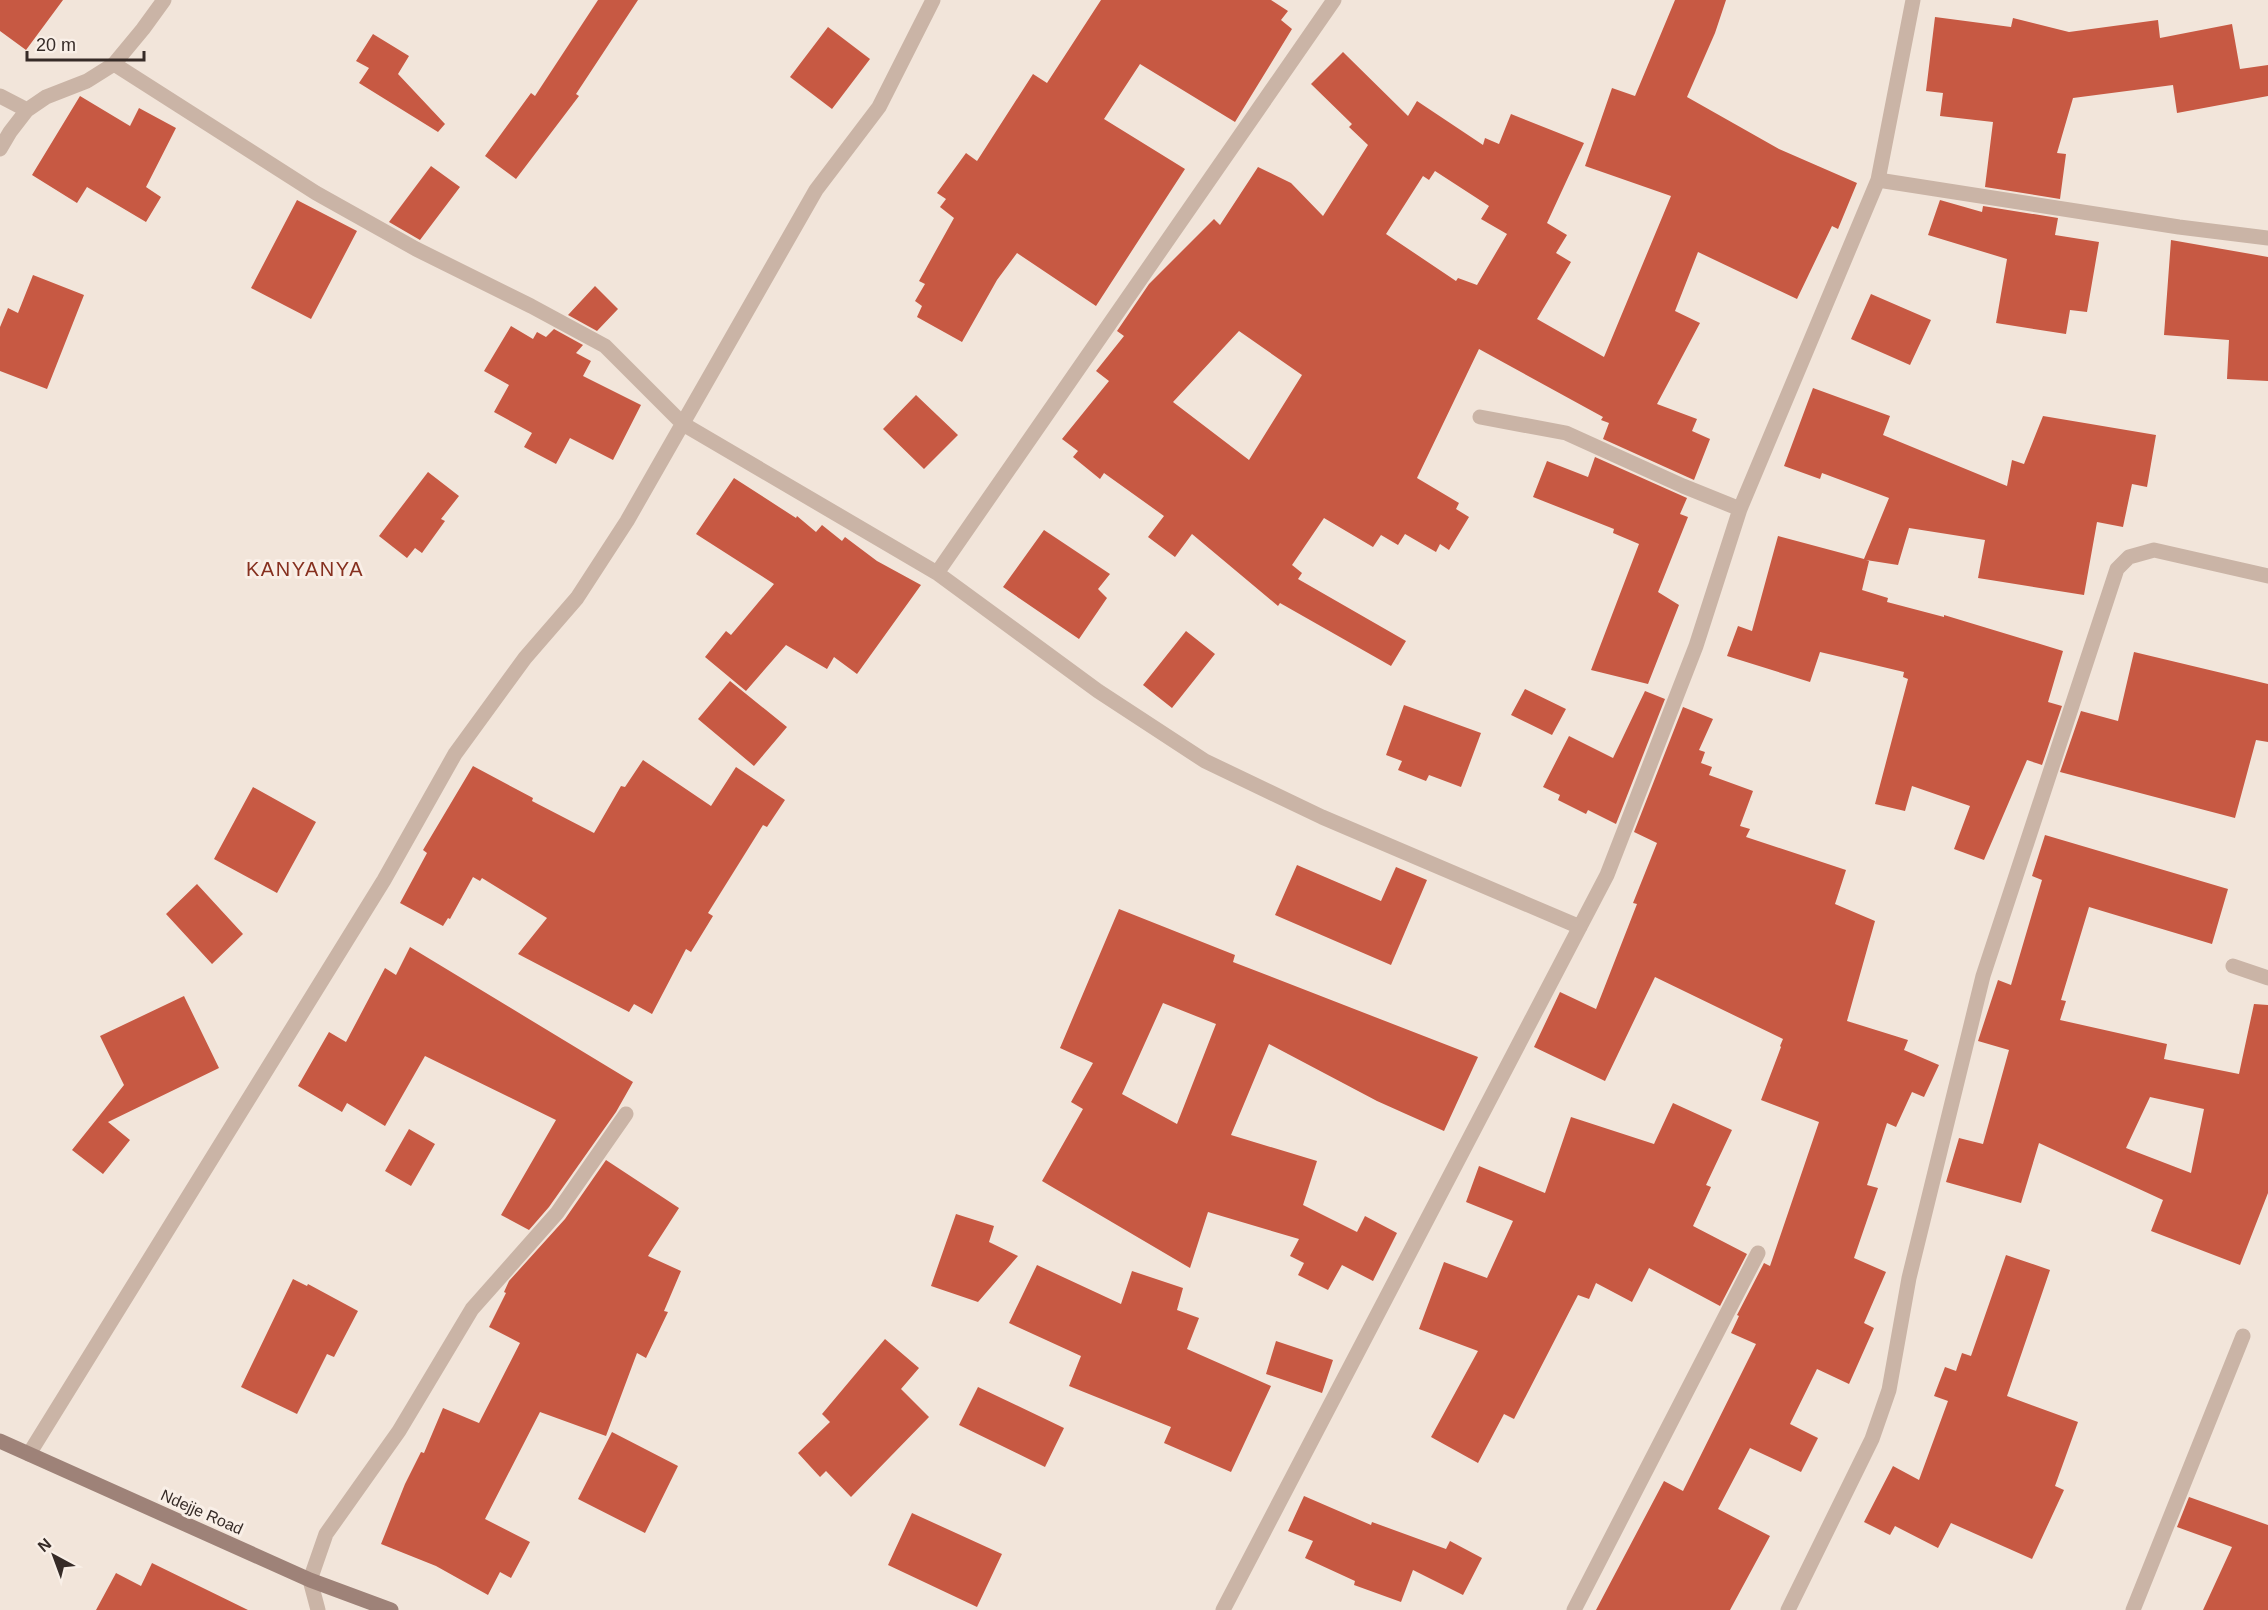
<svg xmlns="http://www.w3.org/2000/svg" width="2268" height="1610" font-family="Helvetica,sans-serif">
<style>
.building{fill:#c75943;fill-rule:evenodd}
.lines{fill:none;stroke-linecap:round;stroke-linejoin:round}
.street{stroke:#cab4a6;stroke-width:15}
.secondary{stroke:#9e8278;stroke-width:15}
.labels{text-anchor:middle;dominant-baseline:central;stroke-width:6;stroke-linejoin:round;paint-order:stroke}
.street-label{font-size:16px;fill:#362b27;stroke:#f9efe7}
.quarter-label{font-size:20px;letter-spacing:1.5px;fill:#86301f;stroke:#f9efe7}
</style>
<rect width="100%" height="100%" fill="#f2e5da"/>
<path class="building" d="M0,0H63L26,50L0,31Z
M598,0H638L576,94L579,96L516,179L485,156L531,93L535,96Z
M1101,0H1271L1288,11L1281,20L1292,29L1235,122L1140,64L1104,119L1185,169L1096,306L1017,253L997,280L962,342L917,317L922,306L915,301L925,284L919,281L954,218L940,207L946,199L937,193L966,153L977,161L1033,74L1047,83Z
M1675,0H1726L1715,33L1687,97L1779,149L1857,183L1838,229L1832,226L1797,299L1698,252L1675,311L1700,323L1657,404L1697,419L1692,431L1710,439L1694,480L1603,439L1609,423L1601,420L1603,417L1479,349L1417,478L1459,503L1456,509L1469,517L1449,550L1440,544L1436,552L1405,534L1398,545L1381,535L1373,547L1324,518L1292,565L1302,573L1298,579L1406,641L1391,666L1280,603L1278,606L1192,534L1175,557L1148,537L1164,516L1104,473L1100,479L1073,457L1078,451L1062,439L1109,381L1096,371L1124,336L1117,331L1149,284L1214,219L1220,225L1258,167L1291,183L1323,216L1368,145L1349,127L1352,124L1311,84L1343,52L1408,116L1417,101L1483,145L1485,138L1499,144L1511,114L1584,143L1547,223L1567,235L1556,253L1571,262L1537,319L1604,357L1671,196L1585,166L1612,88L1635,96ZM1435,171L1489,206L1481,219L1507,234L1477,285L1458,278L1456,281L1386,234L1423,176L1429,180ZM1239,331L1302,375L1249,460L1173,402Z
M1935,17L2011,27L2013,18L2069,32L2158,20L2160,38L2232,24L2240,69L2268,65V96L2177,113L2173,85L2073,98L2057,153L2066,154L2060,199L1985,187L1993,122L1940,116L1943,93L1926,91Z
M828,27L870,59L832,109L790,77Z
M373,34L409,56L398,74L445,124L438,132L359,83L369,68L356,61Z
M80,96L130,126L139,108L176,128L146,187L161,197L146,222L87,187L77,203L32,175Z
M431,166L460,187L420,240L389,222Z
M297,200L357,231L311,319L251,288Z
M1940,200L1982,212L1983,206L2058,218L2055,235L2099,242L2087,312L2070,310L2066,334L1996,323L2007,259L1928,235Z
M2171,240L2268,257V381L2227,379L2229,340L2164,335Z
M33,275L84,295L47,389L0,371V327L8,308L18,313Z
M595,286L618,309L597,331L568,315Z
M1871,294L1931,320L1910,365L1851,339Z
M511,326L533,339L537,332L546,337L554,329L583,345L576,353L591,361L583,376L641,405L613,460L570,438L556,464L524,447L532,433L494,412L509,385L484,371Z
M1813,388L1890,416L1883,435L2007,486L2012,460L2024,464L2043,416L2156,435L2147,487L2132,484L2123,527L2097,522L2084,595L1978,578L1985,540L1909,528L1898,565L1866,560L1869,561L1862,590L1888,598L1887,602L1944,617V615L2063,651L2048,702L2062,706L2042,765L2027,760L1984,860L1954,849L1970,806L1912,786L1905,811L1875,804L1908,679L1903,677L1904,672L1820,652L1810,682L1727,656L1738,626L1752,631L1778,536L1864,559L1889,498L1822,473L1820,479L1784,466Z
M916,395L958,435L924,469L883,429Z
M1595,457L1687,498L1680,514L1688,517L1658,592L1679,605L1648,684L1591,670L1639,544L1613,533L1614,529L1533,497L1547,461L1588,477Z
M428,472L459,496L441,519L445,521L422,553L415,548L407,558L379,536Z
M734,478L796,518L797,516L816,532L822,525L842,541L845,537L877,561L921,585L857,674L834,657L827,669L786,645L746,691L705,657L726,631L731,635L774,584L696,534Z
M1044,530L1110,574L1098,589L1107,598L1079,639L1003,587Z
M1186,631L1215,654L1172,708L1143,685Z
M2134,652L2268,684V742L2256,740L2235,818L2060,772L2081,711L2118,721Z
M730,681L787,727L754,766L698,719Z
M1525,689L1566,709L1552,735L1511,715Z
M1645,691L1665,699L1616,824L1588,810L1586,814L1558,800L1560,795L1543,787L1569,736L1613,758Z
M1404,705L1481,733L1461,787L1429,775L1426,781L1398,770L1402,761L1386,755Z
M1683,707L1713,719L1699,750L1705,752L1701,763L1712,767L1709,775L1753,791L1740,826L1750,829L1746,837L1846,870L1835,904L1875,921L1847,1021L1908,1040L1904,1050L1939,1065L1924,1097L1912,1092L1896,1127L1887,1123L1867,1185L1878,1188L1854,1258L1886,1272L1864,1323L1874,1328L1849,1384L1817,1369L1790,1424L1818,1438L1801,1472L1750,1448L1718,1509L1770,1536L1730,1610H1596L1664,1481L1683,1491L1756,1344L1731,1333L1739,1316L1737,1315L1764,1263L1770,1266L1819,1122L1761,1100L1781,1047L1780,1046L1783,1039L1655,977L1605,1081L1534,1047L1560,992L1596,1009L1637,904L1633,903L1657,843L1634,832Z
M643,760L711,806L736,767L785,800L767,827L763,825L708,913L713,916L691,952L686,949L652,1014L634,1004L629,1012L518,954L547,918L482,878L480,881L473,877L450,919L448,918L443,926L400,903L427,853L423,850L473,766L533,798L532,801L594,833L621,786L625,787Z
M253,787L316,822L277,893L214,859Z
M2045,835L2228,889L2212,944L2089,907L2061,1000L2066,1001L2060,1020L2167,1044L2164,1059L2239,1074L2254,1004L2268,1005V1193L2240,1265L2151,1231L2163,1200L2039,1143L2021,1203L1946,1182L1959,1138L1983,1144L2009,1050L1978,1041L1998,980L2011,985L2042,880L2032,876ZM2150,1097L2204,1109L2191,1173L2126,1148Z
M1297,865L1381,901L1396,867L1427,880L1391,965L1275,915Z
M197,884L243,934L212,964L166,914Z
M1119,909L1235,955L1233,962L1478,1057L1444,1131L1377,1101L1269,1044L1231,1135L1317,1161L1303,1205L1357,1232L1365,1216L1397,1233L1373,1281L1342,1265L1328,1290L1298,1275L1304,1263L1290,1256L1299,1239L1208,1212L1190,1268L1042,1181L1083,1109L1071,1102L1093,1063L1060,1048ZM1163,1003L1216,1024L1177,1124L1122,1094Z
M410,947L633,1082L616,1112L549,1207L529,1230L501,1215L556,1120L425,1056L385,1126L347,1103L342,1112L298,1086L329,1032L346,1042L385,968L396,975Z
M184,996L219,1068L108,1122L130,1140L103,1174L72,1150L124,1085L100,1036Z
M1673,1103L1732,1130L1706,1185L1711,1187L1693,1226L1747,1254L1720,1306L1649,1268L1632,1302L1596,1283L1589,1299L1578,1295L1514,1419L1504,1414L1478,1463L1431,1437L1478,1351L1419,1329L1444,1262L1487,1278L1513,1221L1466,1202L1479,1166L1545,1193L1571,1117L1654,1144Z
M409,1129L435,1144L411,1186L385,1171Z
M606,1160L679,1208L648,1256L681,1271L664,1311L668,1312L646,1358L637,1353L606,1436L540,1412L485,1519L530,1542L511,1578L500,1572L488,1595L436,1566L381,1544L405,1484L421,1452L424,1453L443,1408L479,1423L520,1343L489,1327L506,1293L504,1292L509,1281L565,1219Z
M956,1214L994,1226L989,1242L1018,1256L978,1302L931,1286Z
M2006,1255L2050,1270L2007,1396L2078,1422L2055,1486L2064,1490L2032,1559L1951,1523L1938,1548L1895,1526L1890,1535L1864,1522L1893,1466L1919,1480L1948,1401L1934,1396L1945,1367L1956,1371L1962,1353L1971,1356Z
M1037,1265L1121,1304L1132,1271L1183,1288L1177,1310L1199,1318L1187,1349L1271,1386L1231,1472L1164,1443L1171,1427L1069,1386L1081,1356L1009,1323Z
M293,1279L307,1286L308,1284L358,1311L334,1357L327,1354L297,1414L241,1387Z
M885,1339L919,1368L901,1389L929,1417L851,1497L826,1471L820,1477L798,1453L830,1422L822,1414Z
M1276,1341L1333,1360L1322,1393L1266,1374Z
M978,1387L1064,1428L1045,1467L959,1425Z
M612,1432L678,1466L645,1533L578,1499Z
M1304,1496L1371,1525L1372,1522L1446,1549L1450,1541L1482,1558L1463,1595L1413,1570L1401,1602L1354,1585L1355,1581L1305,1558L1313,1541L1288,1531Z
M2189,1497L2268,1525V1610H2203L2232,1547L2177,1527Z
M912,1513L1002,1554L977,1607L888,1565Z
M152,1563L248,1610H96L116,1573L141,1586Z"/>
<g class="lines">
<path class="street" d="M114,64L316,193L416,249L531,306L605,346L683,424L937,573L1098,691L1205,761L1322,817L1580,927
M0,96L27,110
M0,149L10,132L27,110L46,97L87,81L114,64L143,29L164,0
M1878,180L2179,227L2268,238
M1480,417L1566,433L1683,486L1740,509
M937,573L1334,0
M2233,966L2268,978
M29,1454L384,880L455,754L525,658L577,598L627,521L816,190L879,107L933,0
M318,1610L310,1580L326,1534L399,1431L472,1309L557,1213L626,1114
M1223,1610L1607,875L1696,646L1740,509L1878,180L1913,0
M1574,1610L1758,1253
M1788,1610L1872,1439L1889,1390L1909,1278L1983,976L2117,569L2129,557L2154,550L2268,576
M2133,1610L2243,1336"/>
<path class="secondary" d="M0,1441L310,1580L391,1610"/>
</g>
<g class="labels">
<g class="street-label">
<text transform="translate(202 1512) rotate(24)">Ndejje Road</text>
</g>
<g class="quarter-label">
<text x="305" y="569">KANYANYA</text>
</g>
</g>
<g transform="translate(54 1556) rotate(319)" stroke="#f9efe7" stroke-width="4.5" paint-order="stroke">
<path d="M0-4.5L10 22L0 15L-10 22Z" fill="#362b27"/>
<text y="-9" font-size="16" font-weight="bold" text-anchor="middle" fill="#362b27">N</text>
</g>
<path d="M27 51v9h117v-9" fill="none" stroke="#362b27" stroke-width="3"/>
<text x="36" y="51" font-size="18" fill="#362b27" stroke="#f9efe7" stroke-width="4.5" paint-order="stroke">20 m</text>
</svg>
